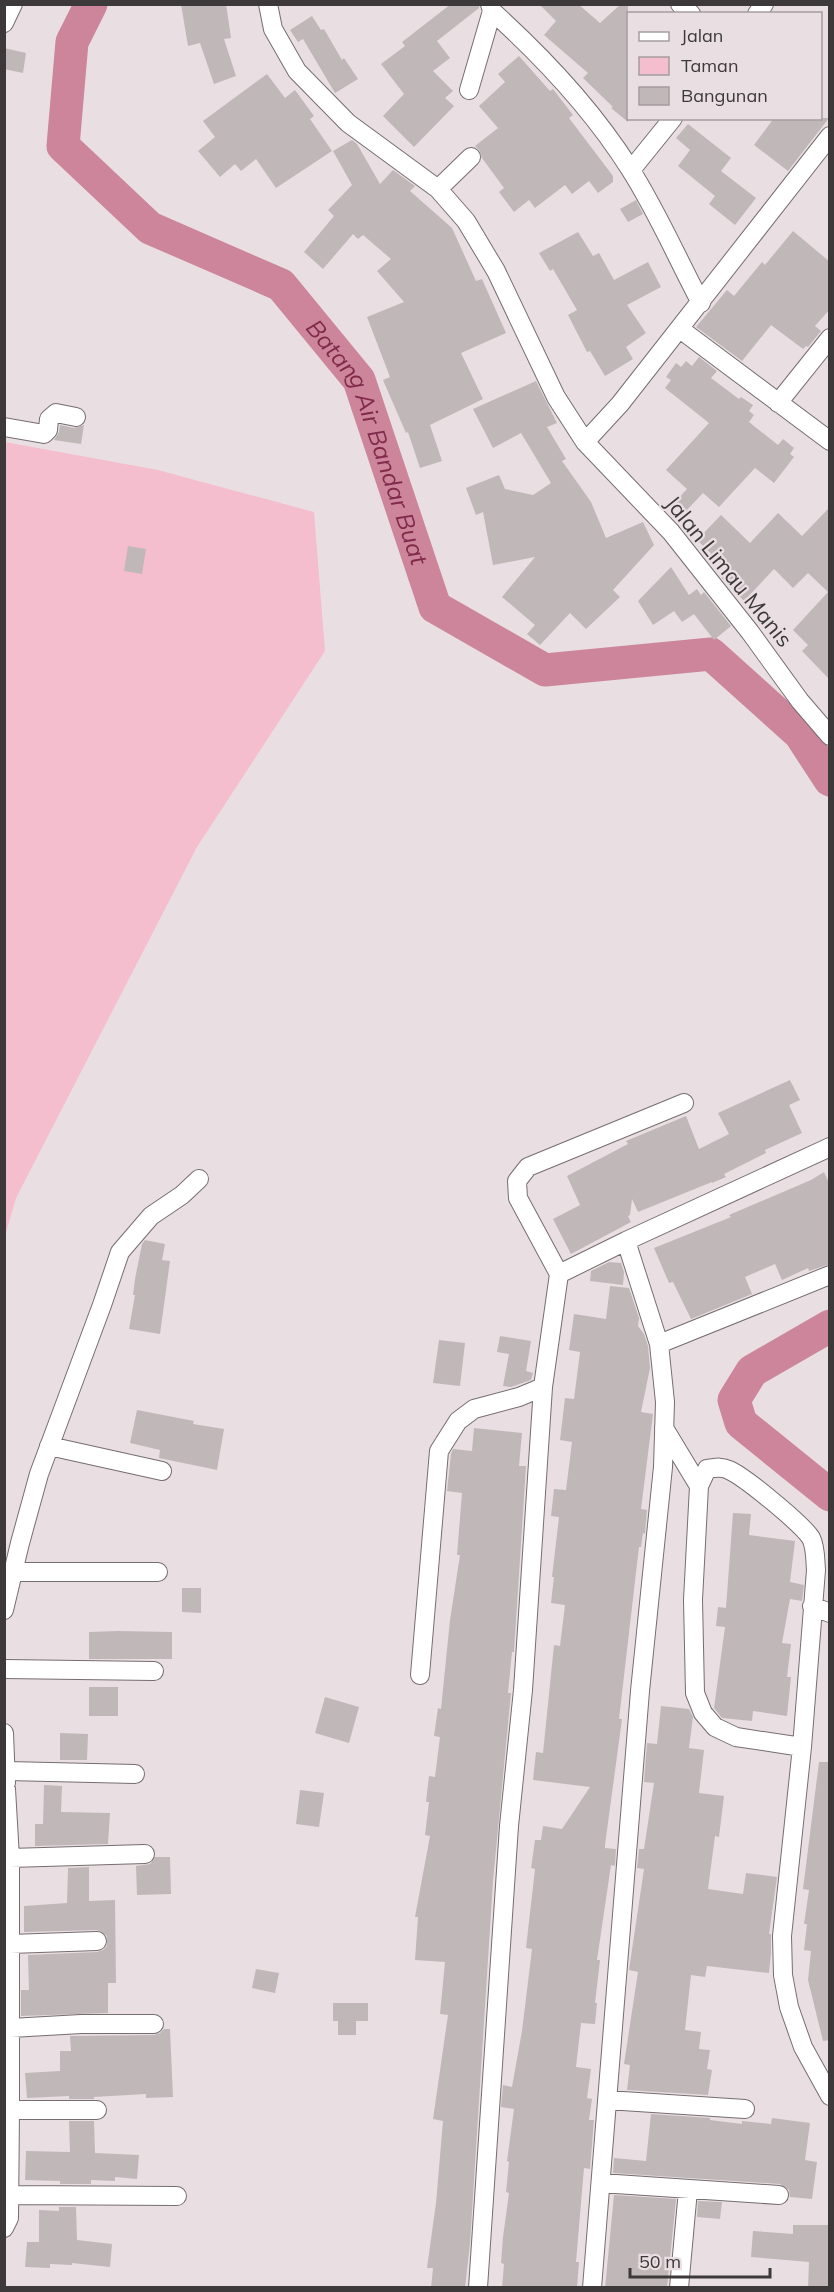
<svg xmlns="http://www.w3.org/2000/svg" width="834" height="2292" font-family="Mulish,sans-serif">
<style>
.green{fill:#f4bece}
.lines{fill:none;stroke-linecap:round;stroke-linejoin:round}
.river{stroke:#cd859b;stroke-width:33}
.building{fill:#c0b7b9}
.minor-casing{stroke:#766d70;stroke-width:20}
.minor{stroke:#fff;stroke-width:18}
.labels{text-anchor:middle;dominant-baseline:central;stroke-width:4.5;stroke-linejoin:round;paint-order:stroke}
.street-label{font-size:22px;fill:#3d393a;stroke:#e9dfe2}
.water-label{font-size:24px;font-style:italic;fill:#802b4b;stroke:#e9dfe2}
</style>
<rect width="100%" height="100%" fill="#e9dfe2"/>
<path class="green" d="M5,442L158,470L314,512L325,651L197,847L16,1198L5,1236Z"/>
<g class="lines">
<g class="river">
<path id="s1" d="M91,4L72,42L63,146L150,228L281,285L359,380L435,607L545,670L711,654L800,734L830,780"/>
<path d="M830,1326L752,1371L734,1400L741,1423L830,1495"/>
</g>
</g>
<path class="building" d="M181,4H226L231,38L224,39L236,76L214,84L200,43L188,46Z
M451,4H479V8L437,41L450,58L433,71L453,91L445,98L454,106L414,147L383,116L404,94L381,64L405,46L402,42Z
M539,4H578L600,23L621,4H628V122L611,108L613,107L583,78L588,73L544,35L556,21Z
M312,16L321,30L324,29L342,60L344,58L358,79L335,93L303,39L298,42L290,30Z
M4,48L26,53L23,73L4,69Z
M519,56L550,91L553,89L573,115L569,118L613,176V182L598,193L589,181L572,194L565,185L535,208L529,200L514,212L499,192L504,188L482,158L479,150L475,146L498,128L479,106L505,82L498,74Z
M267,74L285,98L295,90L314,116L310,119L332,151L276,188L256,159L241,171L235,164L220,177L198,151L215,137L203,121Z
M774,118H829L788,171L754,145Z
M688,124L731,158L721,171L756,198L735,225L709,204L715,196L678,166L690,150L676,138Z
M352,140L357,144L380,184L393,170L415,186L410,191L452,228L476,281L482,279L506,333L461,353L483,399L430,425L442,461L420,468L408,432L406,433L383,380L390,377L367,317L404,302L377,271L391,259L363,235L358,239L353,234L323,269L304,252L334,216L328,210L352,185L333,151Z
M636,200L643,214L628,222L620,209Z
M793,231L830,262V309L815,326L821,331L808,347L806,346L803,349L771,325L742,361L696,327L727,290L734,296L762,262L765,265Z
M578,232L593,256L599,253L614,280L648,262L661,287L627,305L646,333L626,347L633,359L605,376L590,351L587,352L568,315L577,310L553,269L550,271L539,253Z
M699,357L717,371L711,378L739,399L741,397L753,405L749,411L754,415L749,422L778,445L783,439L794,448L790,454L794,457L774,483L755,468L719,507L703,493L685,512L675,502L687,489L666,470L709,423L665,388L671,380L666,377L676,363L681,367L686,361L692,366Z
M536,381L557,423L547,427L566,459L562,461L591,502L606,538L643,522L654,545L613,590L620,597L586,629L570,613L540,645L527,634L535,625L502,597L535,557L493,565L483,512L476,515L466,488L499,475L505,489L533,495L551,483L521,433L493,448L473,409Z
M60,425L74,428L84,425L81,444L54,440L59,432Z
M830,507V680L802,651L808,645L793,630L828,592L808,573L793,588L774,569L744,601L719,575L726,568L697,540L721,515L750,543L778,513L802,536Z
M128,546L146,549L142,574L124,571Z
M671,567L689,595L697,589L701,595L704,592L731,626L714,640L694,614L682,622L674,611L653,625L638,601Z
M790,1080L800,1100L789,1105L802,1133L765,1150L766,1153L724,1174L726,1177L712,1183V1182L638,1212L632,1199L630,1215L628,1216L631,1222L571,1254L553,1219L580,1205L567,1176L628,1144L626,1141L686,1116L699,1149L729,1134L718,1113Z
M824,1172L830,1185V1264L809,1271L808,1268L782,1280L775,1264L745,1277L752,1294L691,1319L673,1282L669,1283L654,1248L731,1217L729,1215L811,1180Z
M145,1240L165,1244L162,1260L170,1261L160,1334L129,1329L135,1295H133L135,1279L142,1244Z
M609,1262L621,1263L624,1272L623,1285L590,1281L591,1271Z
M610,1286L629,1288L639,1318L638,1326L644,1334L648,1346L650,1368L641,1412L653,1414L641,1509L647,1510L645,1534L643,1533L641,1547H639L619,1719H622L605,1845V1848L616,1849L615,1866L611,1865L597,1960H600L595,2003H597L595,2024L581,2023L576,2067L591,2069L587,2098L592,2099L589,2120H594L590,2169L584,2168L576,2262H579L577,2288H502L504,2264L501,2263L503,2237L509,2193L506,2192L509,2162L507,2161L514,2109L501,2107L503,2085L512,2087L522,2031L532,1949L526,1948L535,1869L531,1868L535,1840H541L543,1826L562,1829L590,1787L533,1780L536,1752L543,1753L554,1645L560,1646L565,1605L551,1603L554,1577H552L559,1517L551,1516L554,1489L566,1490L572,1442L560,1440L565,1398L574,1399L580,1352L569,1350L574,1314L606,1319Z
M500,1336L531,1341L526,1371L533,1373L531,1380L511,1387L503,1386L509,1354L497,1352Z
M439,1340L465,1343L460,1386L433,1383Z
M137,1410L194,1421L193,1424L224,1429L217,1470L159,1458L160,1450L130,1443Z
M474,1428L522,1433L519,1466H526L514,1652H512L508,1693H511L493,1881L470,2243L465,2288H431L433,2268H427L436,2203L443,2121L433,2119L448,2015L440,2014L445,1962L415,1960L418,1917H415L430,1836L425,1835L429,1802H426L429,1776L435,1777L440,1737L434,1736L438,1708L441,1709L450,1620L460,1555H457L462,1493L447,1491L451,1454L453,1449L472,1451Z
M733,1513L751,1514L749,1535L795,1541L790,1582L804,1585L802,1601L790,1599L782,1643L791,1644L787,1677H791L787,1716L753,1711L752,1721L722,1718L714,1708L725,1627L716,1626L718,1607L726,1608Z
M182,1588H201V1613L182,1612Z
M118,1631L172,1632V1659H89V1632Z
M89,1687H118V1716H89Z
M325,1697L359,1707L349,1743L315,1733Z
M661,1706L689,1709L693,1717L689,1748L704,1750L699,1793L724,1796L719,1837L715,1836L708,1889L743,1894L746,1873L777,1877L769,1934H771V1953L769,1973L707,1966L705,1977L691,1975L685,2030L701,2032L699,2049L710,2050L707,2069L712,2070L708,2095L627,2090L630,2065L624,2064L638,1972L629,1970L644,1869L637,1868L639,1849H644L654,1783L644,1782L647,1743L657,1744Z
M60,1733L88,1734L87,1760H60Z
M819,1762H830V2040L823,2041L808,1980L811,1951L804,1950L807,1924H804L809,1890L803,1889Z
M44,1785L62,1786L61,1812L110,1813L108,1844L35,1846V1824H43Z
M300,1790L324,1793L319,1827L296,1824Z
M155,1857H170L171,1894L137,1895L136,1866L150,1864Z
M89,1867V1901L115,1900L116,1983H108V2013L21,2016V1990H29L28,1955L97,1952L103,1950L107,1946V1936L97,1930L24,1932V1906L67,1903L68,1868Z
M256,1969L279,1973L275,1993L252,1988Z
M333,2003H368V2021H356V2035H338V2021H333Z
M164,2029H170L173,2097L146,2098V2094L94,2097V2099H69V2096L27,2098L25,2073L60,2071V2051H71L70,2036L154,2035L160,2033Z
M651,2114L710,2118V2120L742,2124V2121L771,2124L772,2118L810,2123L805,2160L817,2162L812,2199L790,2197L789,2190L780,2184L613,2173L614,2158L646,2161Z
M69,2121H94L95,2153L139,2155L137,2179L115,2177V2181L91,2180V2184H60V2181L25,2180L26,2151L70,2152Z
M614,2195L676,2199L667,2288H605Z
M698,2201L722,2202L720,2219L697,2217Z
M59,2207H76L77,2240L112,2244L110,2267L72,2263V2265L50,2264V2268L25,2267L27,2242H39V2210L59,2211Z
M793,2225H830L828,2288H808L809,2262L751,2257L753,2231L793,2234Z"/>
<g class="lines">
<defs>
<path id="minor" d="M268,4L273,29L297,71L348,123L438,189L466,221L496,271L556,397L585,442L671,532L750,632L800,701L830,736
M490,4L492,11C544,58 593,110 630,169C657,211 677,258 701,303
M680,4L691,14
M757,14L764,4
M4,23L13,4
M469,90L492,11
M631,170L673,118
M438,189L471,157
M680,329L830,441
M778,403L830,338
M4,427L44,434L48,430L49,419L56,413L76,417
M585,442L620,404L830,136
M559,1274L518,1198L517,1181L528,1167L684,1103
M659,1344L830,1275
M664,1428L699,1486
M49,1446L162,1471
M13,1572H158
M812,1606L830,1613
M4,1610L20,1543L39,1474L102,1305L120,1252L151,1216L182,1195L199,1179
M4,1669L154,1671
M420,1675L439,1451L458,1421L474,1409L519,1397L543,1387
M4,1733L6,1783
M802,1747L736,1737L715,1727L703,1713L695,1693L693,1600L699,1486L707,1469C715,1468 721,1466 729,1470C745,1477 802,1524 811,1538C816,1548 815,1560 816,1570L802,1747L782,1936L783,1975L789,2007L803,2047L830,2096
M7,1771L135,1774
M6,1789L10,1858V2110H97
M10,1858L145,1854
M10,1944L97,1941
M11,2028L81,2024H154
M607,2100L745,2109
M601,2183L779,2195
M10,2195L177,2196
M4,2228L9,2218L10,2110
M478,2288L509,1826L523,1690L543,1387L559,1274L626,1241L830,1147
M592,2288L640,1691L663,1467L665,1402L659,1344L626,1241
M679,2288L688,2190"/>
</defs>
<use href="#minor" class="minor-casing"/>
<use href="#minor" class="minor"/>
</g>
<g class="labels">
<g class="street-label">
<text transform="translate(729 571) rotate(51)">Jalan Limau Manis</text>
</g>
<g class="water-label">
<text stroke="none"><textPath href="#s1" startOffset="592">Batang Air Bandar Buat</textPath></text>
</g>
</g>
<rect width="834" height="2292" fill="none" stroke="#3d393a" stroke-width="12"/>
<rect x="627" y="12" width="195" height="108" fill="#e9dfe2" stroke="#a49d9f" stroke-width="1.5"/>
<rect x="639" y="32" width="30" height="9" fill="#ffffff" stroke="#a49d9f" stroke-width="1.5"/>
<text x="681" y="42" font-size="18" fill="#3d393a">Jalan</text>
<rect x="639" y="57" width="30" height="18" fill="#f4bece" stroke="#a49d9f" stroke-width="1.5"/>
<text x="681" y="72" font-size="18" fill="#3d393a">Taman</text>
<rect x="639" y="87" width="30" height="18" fill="#c0b7b9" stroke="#a49d9f" stroke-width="1.5"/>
<text x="681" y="102" font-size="18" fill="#3d393a">Bangunan</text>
<path d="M630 2268v9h140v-9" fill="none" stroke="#3d393a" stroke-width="3"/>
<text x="639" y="2268" font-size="18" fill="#3d393a" stroke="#e9dfe2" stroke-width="4.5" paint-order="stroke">50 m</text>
</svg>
